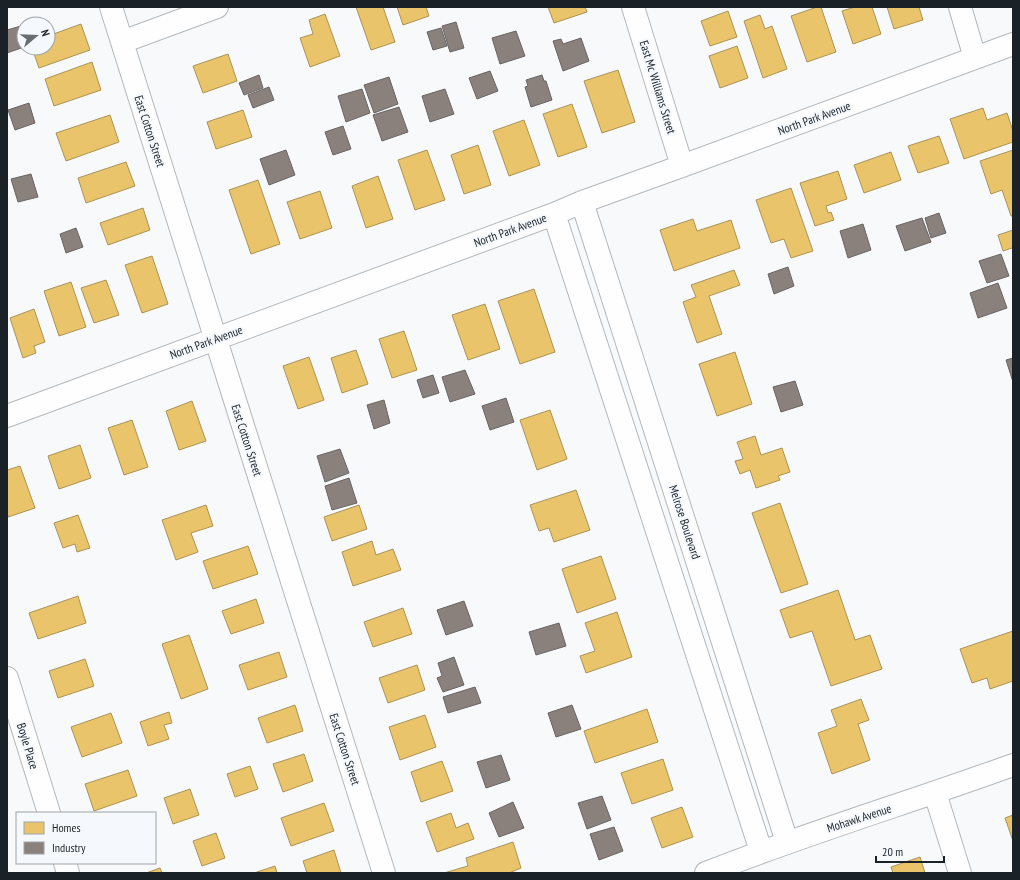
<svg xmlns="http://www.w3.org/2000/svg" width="1020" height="880" font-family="'PT Sans Narrow',sans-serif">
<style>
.homes{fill:#e9c46a;stroke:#ab9356}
.industry{fill:#8a817c;stroke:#686463}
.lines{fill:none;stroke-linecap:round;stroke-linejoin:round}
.minor-casing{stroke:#b3b8bc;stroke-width:24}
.minor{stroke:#fefefe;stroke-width:22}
.labels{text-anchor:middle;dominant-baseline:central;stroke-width:4;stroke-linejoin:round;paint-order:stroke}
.street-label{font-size:12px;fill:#1a2228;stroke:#f5f9fd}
</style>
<rect width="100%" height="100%" fill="#f7f9fb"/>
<path class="homes" d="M356,7H383L395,42L371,50Z
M397,7H426L429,16L403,25Z
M548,7H585L587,12L554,23Z
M817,7H821L836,52L807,62L791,16Z
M855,7H872L881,34L853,44L842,11Z
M887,7H919L923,20L894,29Z
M728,11L737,37L710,46L701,21Z
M325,14L340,56L310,67L300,38L313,34L309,20Z
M760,15L765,29L772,26L787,69L763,78L744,21Z
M81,24L90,50L39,68L32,48H48V36Z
M737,46L748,78L720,88L709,56Z
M228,54L237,81L203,93L193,66Z
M92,62L101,90L54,106L45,79Z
M618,70L635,122L602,133L584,81Z
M572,104L587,147L558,157L543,114Z
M983,108L987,120L1007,113L1013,131V142L964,159L950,119Z
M243,110L252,137L216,149L207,122Z
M110,115L119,142L66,161L56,133Z
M524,120L540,165L509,176L493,131Z
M939,136L949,163L918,173L908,146Z
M478,145L491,185L464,194L451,155Z
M427,150L445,200L415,210L398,160Z
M1013,150V216H1011L1002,190L991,194L980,161Z
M891,152L901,180L864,193L854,165Z
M126,162L135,186L86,203L78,178Z
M838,171L847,199L826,206L828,213L831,212L834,220L815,226L800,183Z
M378,176L393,219L366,228L352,186Z
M258,180L280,244L251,254L229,190Z
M791,188L813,251L791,258L784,239L771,243L756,200Z
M320,191L332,228L300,239L287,202Z
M143,208L150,230L108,245L100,223Z
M693,219L697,231L731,220L740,248L674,271L660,230Z
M1013,230V251L1012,248L1003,251L998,235Z
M152,256L168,304L142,313L125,265Z
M734,270L740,285L709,296L722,334L697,343L683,302L696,297L691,285Z
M106,280L119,315L94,323L81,288Z
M71,282L86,327L59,336L44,291Z
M534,289L555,352L520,364L498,301Z
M485,304L500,349L468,360L452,315Z
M34,309L45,342L34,346L36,353L23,358L10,318Z
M404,331L417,370L392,378L379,339Z
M356,350L368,384L342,393L331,358Z
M735,352L752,404L717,416L699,364Z
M309,357L324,400L298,409L283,366Z
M192,401L206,441L179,450L166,411Z
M550,410L567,459L537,470L520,420Z
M132,420L148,467L124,475L108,428Z
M755,436L761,455L782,448L790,472L778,476L780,480L756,488L750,470L740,474L735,461L743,459L737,442Z
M80,445L91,478L59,489L48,456Z
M20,466L35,508L8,517L7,513V470Z
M576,490L590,530L554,542L549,528L539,531L530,505Z
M780,503L808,584L781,593L752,513Z
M206,505L213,526L191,533L198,552L176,560L162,520Z
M359,505L367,529L332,541L324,517Z
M78,515L90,548L77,552L75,544L63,548L54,523Z
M372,541L376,555L393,549L401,570L353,586L342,552Z
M248,546L258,574L213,589L203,561Z
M601,556L616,599L577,613L562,569Z
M838,590L855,640L870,635L882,669L831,686L812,631L790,638L780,610Z
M78,596L86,623L38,639L29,613Z
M256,599L264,623L231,634L222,611Z
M403,608L412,634L373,647L364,622Z
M617,612L632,657L586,673L580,656L595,651L585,623Z
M1013,631V681L990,689L987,678L972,683L960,649Z
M189,635L208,689L181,699L162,644Z
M279,652L287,677L248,690L239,665Z
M85,659L94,686L58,698L49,671Z
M417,665L425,690L388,703L379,678Z
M861,699L869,720L858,724L870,760L832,774L818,733L837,726L831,710Z
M295,705L303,731L267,743L258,718Z
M647,709L658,742L595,763L584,731Z
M169,712L172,723L164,725L169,739L148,746L140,722Z
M111,713L122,743L82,757L71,727Z
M425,715L436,747L400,760L389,727Z
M304,754L313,781L283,792L273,764Z
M663,759L673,790L632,804L621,773Z
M442,761L453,791L421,802L411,772Z
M250,766L258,789L235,797L227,774Z
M128,770L137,796L94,811L85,784Z
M190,789L199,815L173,824L164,798Z
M324,803L334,831L291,846L281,818Z
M682,807L693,837L662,848L651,818Z
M451,813L456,828L468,823L474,839L437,852L426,822Z
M1013,815V841L1005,818Z
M216,833L225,858L202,866L193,841Z
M513,842L521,868L509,873H444L468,866L466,858Z
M334,850L341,873H307L303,861Z
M920,857L925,873H893L891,867Z
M275,866L277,873H254Z
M160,868L162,873H146Z"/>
<path class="industry" d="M456,22L464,48L450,52L442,26Z
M21,26L24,36V47L7,53V30Z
M441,28L447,46L433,50L427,32Z
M516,31L525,56L500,64L492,38Z
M581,38L589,61L563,71L553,41L561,39L563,44Z
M490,71L498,91L477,99L469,78Z
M259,75L263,88L244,95L239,83Z
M542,75L544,81H546L552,100L531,107L525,87L528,86L526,80Z
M389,77L398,104L374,113L364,85Z
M269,87L274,100L253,108L248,95Z
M362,89L370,113L346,122L338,96Z
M445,89L454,114L430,122L422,96Z
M29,103L35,123L15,130L8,110Z
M399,107L408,132L382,141L373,115Z
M343,126L351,149L333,155L325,132Z
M286,150L295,175L269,185L260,159Z
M31,174L38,197L18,202L11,179Z
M939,213L946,233L931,238L925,218Z
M922,218L931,242L905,251L896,226Z
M863,224L871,250L848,258L840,231Z
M76,228L83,247L66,253L60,234Z
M1001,254L1009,276L987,283L979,261Z
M788,267L794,286L774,294L768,274Z
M998,283L1007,308L978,318L970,293Z
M1013,358V382L1006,360Z
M465,370L475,394L450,402L442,377Z
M433,375L439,393L423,398L417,380Z
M795,381L803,405L781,412L773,387Z
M506,398L514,422L490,430L482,406Z
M384,400L390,423L374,429L367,405Z
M340,449L349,473L325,482L317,456Z
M349,478L357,503L332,510L325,486Z
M464,601L473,626L446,635L437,610Z
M559,623L566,646L536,655L529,632Z
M454,657L464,685L443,692L437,678L442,676L438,663Z
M475,687L481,703L448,713L443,697Z
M572,705L581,729L556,737L548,713Z
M501,755L510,780L486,788L477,762Z
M602,796L611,820L587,829L578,803Z
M513,802L524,828L499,837L489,813Z
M614,827L623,851L599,860L590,834Z"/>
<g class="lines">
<defs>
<path id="minor" d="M111,7L384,873
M633,7L682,166
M960,7L975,58
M122,42L217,7
M582,202L787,842
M554,214L761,851
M7,416L554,214L582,202L682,166L1013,44
M7,678L49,813
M935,793L960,873
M65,863L68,873
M706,873C807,833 911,802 1013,765"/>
</defs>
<use href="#minor" class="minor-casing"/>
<use href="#minor" class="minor"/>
</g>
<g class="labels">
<g class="street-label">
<text transform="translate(658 87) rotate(73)">East Mc Williams Street</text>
<text transform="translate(814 118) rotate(-20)">North Park Avenue</text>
<text transform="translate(150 131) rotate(72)">East Cotton Street</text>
<text transform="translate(510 230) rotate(-20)">North Park Avenue</text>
<text transform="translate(206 342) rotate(-20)">North Park Avenue</text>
<text transform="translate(247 440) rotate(72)">East Cotton Street</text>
<text transform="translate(685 522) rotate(72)">Melrose Boulevard</text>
<text transform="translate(28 746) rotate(73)">Boyle Place</text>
<text transform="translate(345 749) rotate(72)">East Cotton Street</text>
<text transform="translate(859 818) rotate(-18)">Mohawk Avenue</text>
</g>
</g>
<rect width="1020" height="880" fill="none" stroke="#1a2228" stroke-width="16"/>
<rect x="16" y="812" width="140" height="52" fill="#f5f9fd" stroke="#9da3a8"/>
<rect x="24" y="822" width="20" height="12" fill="#e9c46a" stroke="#9da3a8"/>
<text x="52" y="832" font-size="12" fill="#1a2228">Homes</text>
<rect x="24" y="842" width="20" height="12" fill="#8a817c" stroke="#9da3a8"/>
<text x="52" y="852" font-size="12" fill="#1a2228">Industry</text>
<g transform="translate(36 36) rotate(71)"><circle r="19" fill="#f5f9fd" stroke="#9da3a8"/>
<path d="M0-3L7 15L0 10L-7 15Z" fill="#676d72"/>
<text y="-6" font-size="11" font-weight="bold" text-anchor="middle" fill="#1a2228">N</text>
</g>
<path d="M876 856v6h68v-6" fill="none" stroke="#1a2228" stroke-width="2"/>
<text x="882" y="856" font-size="12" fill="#1a2228" stroke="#f5f9fd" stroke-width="3" paint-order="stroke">20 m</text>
</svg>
